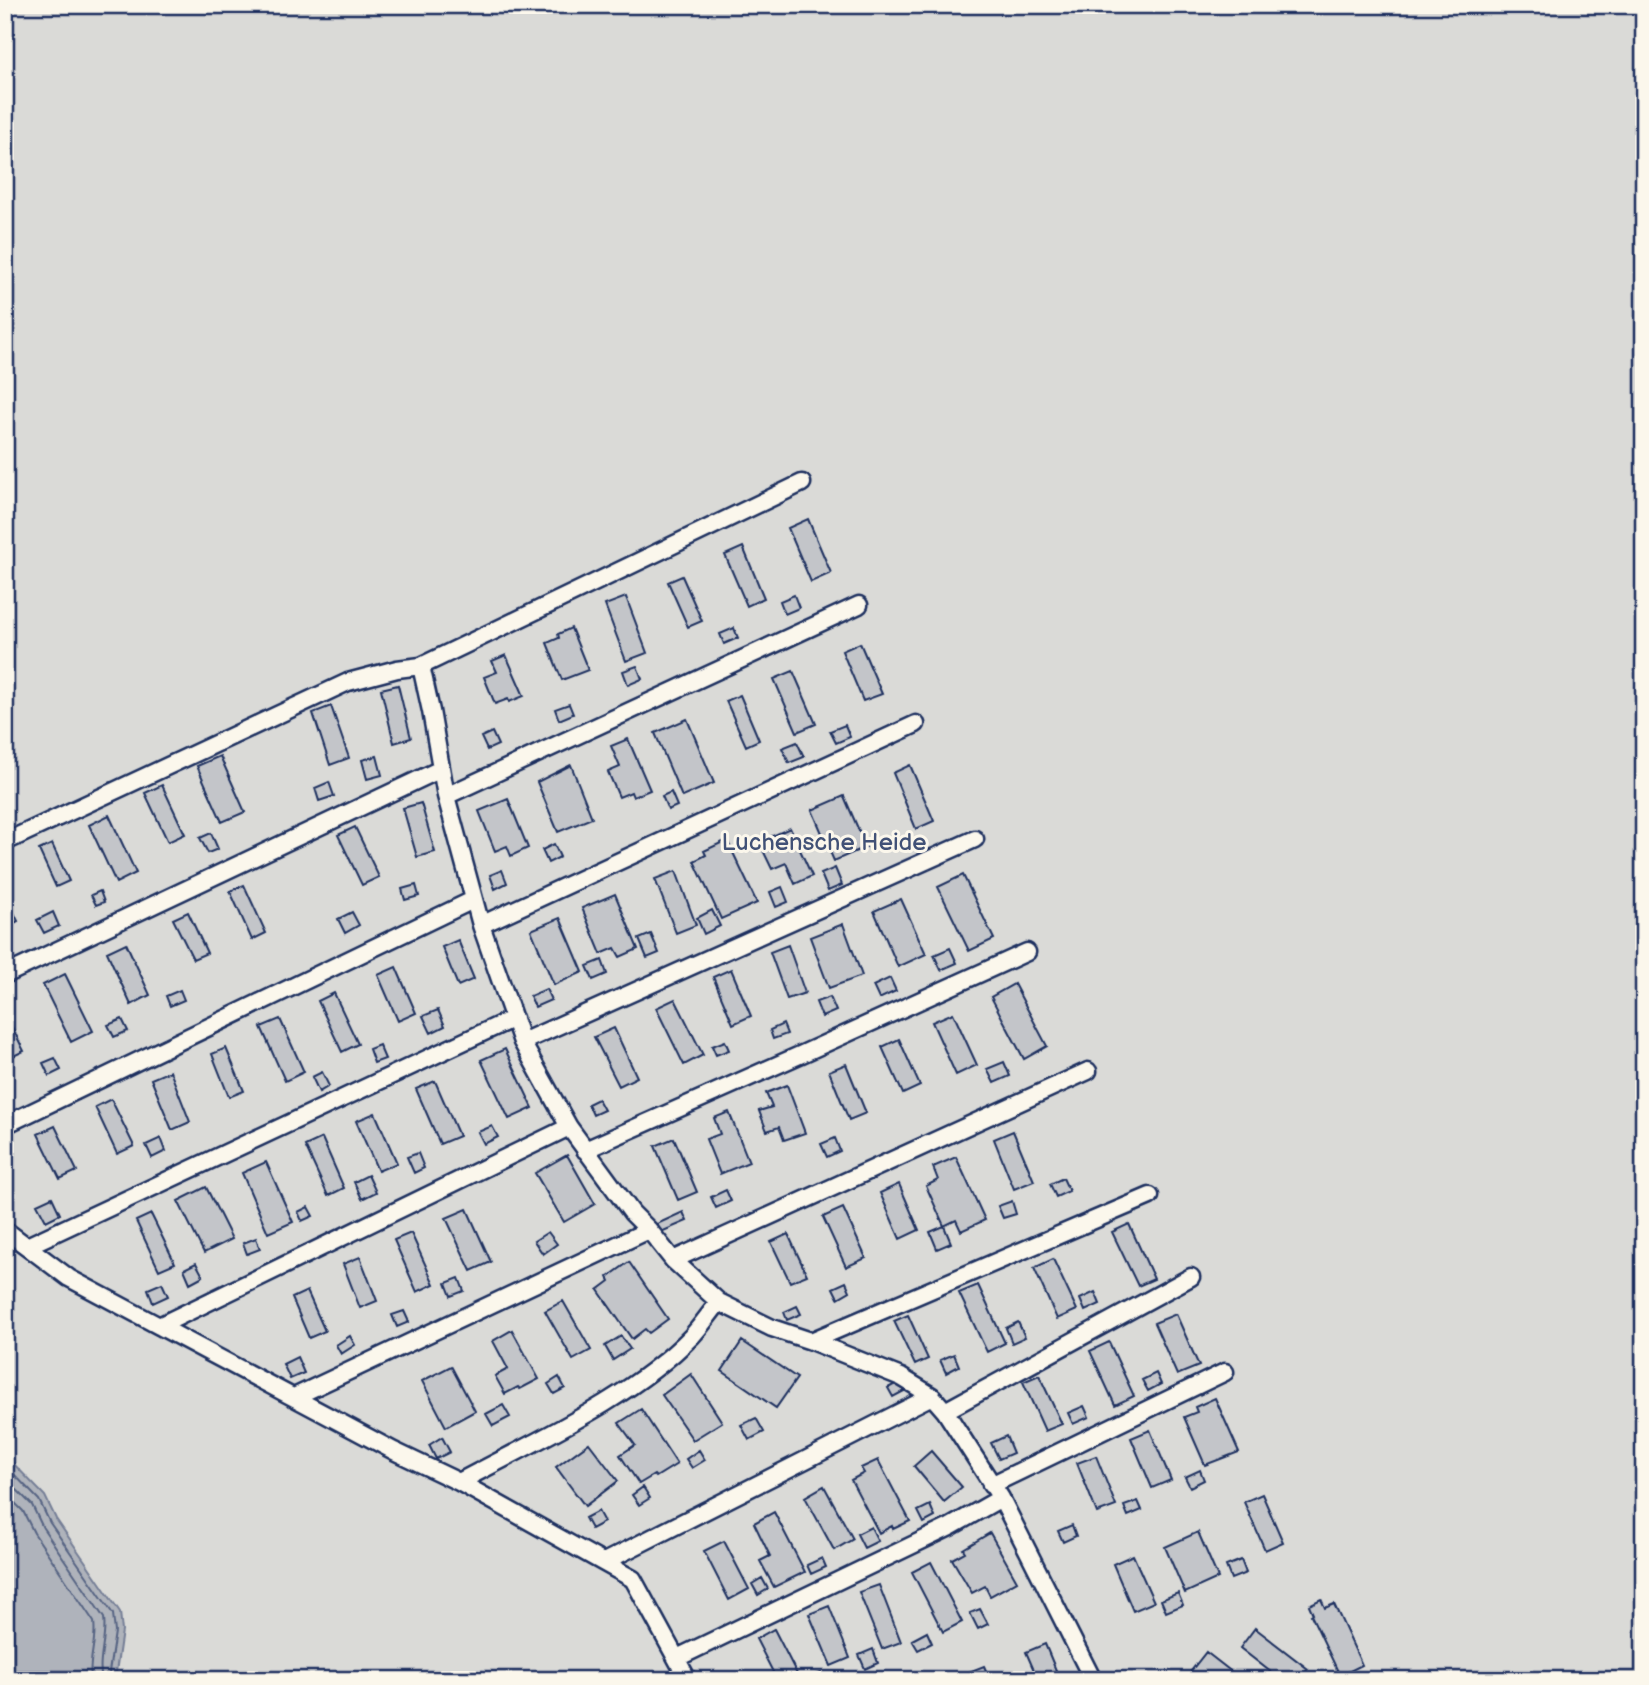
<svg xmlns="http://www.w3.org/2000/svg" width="1649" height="1685" font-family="'Balsamiq Sans',sans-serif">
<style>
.green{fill:#dadad7;stroke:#7a849a;stroke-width:2}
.water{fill:#afb3bb;stroke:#747e96;stroke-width:2}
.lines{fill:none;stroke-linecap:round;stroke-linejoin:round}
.shore{stroke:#566483;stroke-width:2}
.building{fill:#c3c5c9;stroke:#1b2f5e;stroke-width:2}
.lane-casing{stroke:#1b2f5e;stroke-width:21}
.lane{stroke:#fbf7ec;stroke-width:16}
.labels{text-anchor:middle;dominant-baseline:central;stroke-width:6;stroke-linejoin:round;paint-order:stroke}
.park-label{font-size:24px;fill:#415176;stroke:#fbf7ec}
</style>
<rect width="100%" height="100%" fill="#fbf7ec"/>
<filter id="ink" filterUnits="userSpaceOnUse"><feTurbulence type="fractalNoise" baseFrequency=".0143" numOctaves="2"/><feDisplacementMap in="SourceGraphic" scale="14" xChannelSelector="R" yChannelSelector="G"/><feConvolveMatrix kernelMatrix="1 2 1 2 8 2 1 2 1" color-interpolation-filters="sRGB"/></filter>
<g filter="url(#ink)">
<path class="green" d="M5,5H1644V1680H5Z"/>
<path class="water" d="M5,1455L45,1496L56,1519L120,1612L122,1631L116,1672L120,1680H5Z"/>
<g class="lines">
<path class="shore" d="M5,1465L39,1500L50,1523L113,1614L115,1632L109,1672L112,1680
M5,1478L32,1505L43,1528L104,1618C107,1638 97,1661 102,1680
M5,1493L23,1511L34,1533L94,1622C97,1641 88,1660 91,1680"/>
</g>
<path class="building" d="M808,519L831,573L811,582L788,528Z
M743,547L764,598L747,606L725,555Z
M682,576L702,621L688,627L668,582Z
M794,595L799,608L785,614L780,601Z
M626,597L647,653L626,661L605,605Z
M571,628L588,670L562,680L547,643L559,638L558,634Z
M734,628L738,638L724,644L720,634Z
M860,643L882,694L863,701L842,651Z
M506,655L524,696L509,702L508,699L495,704L484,677L497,672L492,661Z
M637,666L642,679L628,685L623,671Z
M793,671L816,724L797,732L774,679Z
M398,685L411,738L394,743L381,689Z
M740,695L759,740L746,746L726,701Z
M569,704L573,714L559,720L555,709Z
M331,706L349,758L330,765L313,713Z
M687,719L714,783L682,797L655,733Z
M845,725L850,737L836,743L830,731Z
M492,732L498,745L487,750L481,737Z
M628,739L650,790L633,797L631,792L619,797L608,772L620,767L611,746Z
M797,742L804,757L789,763L782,748Z
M220,756L245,812L222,822L197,766Z
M377,756L382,775L367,779L362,760Z
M571,765L592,818L558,832L537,782Z
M910,765L934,821L916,829L893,773Z
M329,782L334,796L319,801L315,788Z
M162,785L185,834L168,842L145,793Z
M671,792L677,806L668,810L662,796Z
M844,796L866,847L834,861L812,810Z
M508,799L528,848L511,856L507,846L495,851L479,811Z
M421,803L435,852L417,857L403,808Z
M109,815L136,873L116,883L89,825Z
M355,827L379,877L362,885L338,835Z
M790,828L812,876L795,884L786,863L772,869L759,842Z
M211,833L218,849L208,853L200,838Z
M727,840L757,903L721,919L694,861L706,855L704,851Z
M52,844L69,881L56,887L39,850Z
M554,844L560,857L548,863L542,850Z
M835,868L842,885L828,891L821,874Z
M502,870L507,883L495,889L490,875Z
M676,871L696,925L676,933L655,879Z
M963,875L994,939L969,951L938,887Z
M244,885L266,933L252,940L230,891Z
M416,885L419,896L405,900L402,889Z
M782,887L788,902L776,907L770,892Z
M100,891L104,902L96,905L91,895Z
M5,894L18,921L5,928Z
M615,894L638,949L620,957L615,948L601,954L582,908Z
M901,899L926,954L898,967L874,911Z
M712,910L720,926L704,934L697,918Z
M53,912L59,926L44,933L37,920Z
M188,912L207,953L193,959L173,919Z
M352,912L359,925L345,933L338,919Z
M560,918L583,972L554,985L531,930Z
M843,924L862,976L829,988L810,937Z
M651,934L659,953L647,958L639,939Z
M458,940L474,979L458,986L442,947Z
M126,943L150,995L131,1005L107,952Z
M788,945L805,993L787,999L770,952Z
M950,948L957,963L941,970L934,955Z
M602,960L607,974L593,980L587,966Z
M396,967L416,1013L398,1021L378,975Z
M731,969L751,1016L733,1024L713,977Z
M65,974L93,1031L71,1042L43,985Z
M890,978L896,991L879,999L873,986Z
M1014,984L1047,1046L1024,1059L991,997Z
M546,989L551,1000L535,1007L530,996Z
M180,990L184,1000L170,1006L166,996Z
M334,993L358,1044L342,1052L318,1001Z
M830,997L836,1011L822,1017L816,1002Z
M675,999L703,1055L684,1065L656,1008Z
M438,1010L445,1026L431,1033L423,1016Z
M5,1013L24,1051L5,1060Z
M953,1013L977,1065L956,1075L932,1022Z
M122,1019L128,1031L114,1037L108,1025Z
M280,1019L304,1072L285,1081L261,1027Z
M783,1024L787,1034L773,1039L770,1030Z
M614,1028L637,1077L619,1086L594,1037Z
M899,1039L920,1086L903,1094L882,1047Z
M725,1041L729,1050L716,1055L712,1046Z
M379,1045L385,1059L374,1063L369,1049Z
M226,1048L244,1091L229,1097L212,1054Z
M505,1049L533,1108L509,1119L481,1060Z
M55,1058L61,1070L49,1076L43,1063Z
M1004,1062L1010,1076L994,1083L987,1069Z
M846,1064L866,1113L849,1120L829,1071Z
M170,1071L190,1122L172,1130L151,1079Z
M322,1072L329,1086L319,1092L312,1077Z
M435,1081L459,1136L440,1144L416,1089Z
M787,1085L805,1133L784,1140L779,1127L767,1131L759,1111L772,1107L766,1093Z
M111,1099L134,1146L117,1154L95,1107Z
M598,1099L604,1110L593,1115L588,1104Z
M729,1112L749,1162L720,1174L706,1139L720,1134L714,1118Z
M375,1113L397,1163L378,1171L356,1121Z
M55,1126L77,1171L60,1179L38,1134Z
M492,1126L498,1137L484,1144L478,1132Z
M1013,1131L1034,1181L1014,1189L994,1139Z
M161,1138L166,1151L152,1158L146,1145Z
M322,1138L344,1188L328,1196L305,1146Z
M674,1138L697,1192L678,1200L655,1146Z
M835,1138L840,1151L827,1157L821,1144Z
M418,1153L424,1168L414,1173L407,1157Z
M567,1155L595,1204L564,1222L535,1173Z
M956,1157L985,1220L961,1231L956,1220L944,1226L926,1186L938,1180L933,1167Z
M266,1162L293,1222L268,1233L242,1173Z
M368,1175L376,1192L362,1199L354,1182Z
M1063,1178L1069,1191L1056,1197L1050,1184Z
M899,1184L919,1230L900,1239L880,1193Z
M206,1187L232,1239L204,1253L178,1201Z
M726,1190L731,1201L716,1208L711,1197Z
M52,1197L60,1214L46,1221L37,1204Z
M1012,1201L1016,1214L1003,1218L998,1206Z
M308,1207L313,1216L302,1221L298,1212Z
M843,1208L866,1258L846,1267L823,1217Z
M467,1209L491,1262L471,1271L446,1218Z
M683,1212L687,1221L661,1232L657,1224Z
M151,1214L175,1263L159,1270L136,1221Z
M1129,1224L1154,1279L1138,1286L1112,1232Z
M944,1226L951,1243L937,1249L930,1232Z
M548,1232L557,1244L543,1254L534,1241Z
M411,1233L434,1284L417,1292L394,1240Z
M788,1234L807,1275L790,1282L771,1242Z
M256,1238L260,1249L247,1254L243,1243Z
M360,1257L377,1301L360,1308L343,1264Z
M1053,1259L1077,1310L1057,1319L1034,1268Z
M629,1262L668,1319L649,1333L645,1329L632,1339L598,1290L610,1281L608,1277Z
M196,1263L203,1276L190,1283L184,1269Z
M459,1278L464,1291L451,1296L446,1283Z
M846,1282L850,1291L838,1298L833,1288Z
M162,1283L168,1296L153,1303L148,1289Z
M978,1285L1005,1343L987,1352L959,1293Z
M307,1291L325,1331L309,1338L292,1298Z
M1095,1292L1100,1304L1085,1311L1080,1299Z
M563,1301L591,1350L573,1360L545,1311Z
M797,1306L801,1314L787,1320L784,1312Z
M404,1311L409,1322L397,1327L392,1315Z
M1176,1314L1199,1366L1177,1375L1154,1323Z
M908,1315L928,1359L915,1365L894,1321Z
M1018,1322L1025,1337L1012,1343L1006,1328Z
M512,1330L539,1379L520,1389L518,1387L505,1394L495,1376L508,1369L493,1341Z
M350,1336L355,1345L341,1354L336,1345Z
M621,1336L630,1349L613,1360L605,1346Z
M742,1341L797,1378L776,1408L722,1371Z
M1109,1342L1134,1396L1115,1405L1090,1351Z
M954,1354L959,1366L946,1373L940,1360Z
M297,1357L304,1373L290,1379L283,1364Z
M451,1366L475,1411L446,1427L422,1381Z
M1156,1373L1161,1384L1148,1391L1142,1380Z
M691,1374L722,1422L693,1440L662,1395Z
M1039,1375L1062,1424L1045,1431L1023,1382Z
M559,1377L565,1388L554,1394L548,1384Z
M899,1382L904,1391L893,1397L888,1388Z
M1215,1398L1239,1452L1205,1465L1184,1417L1197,1412L1195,1407Z
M503,1405L510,1417L493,1426L486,1414Z
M1084,1406L1089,1417L1073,1424L1068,1413Z
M641,1409L677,1464L656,1477L654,1475L639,1484L620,1455L635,1445L619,1423Z
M756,1418L764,1432L749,1440L741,1425Z
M1150,1430L1171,1480L1152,1488L1131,1438Z
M1006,1436L1013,1453L999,1459L991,1443Z
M442,1437L450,1452L436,1459L429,1445Z
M589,1443L618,1481L585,1506L556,1467Z
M699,1450L705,1460L692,1468L686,1459Z
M931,1451L962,1487L944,1502L914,1466Z
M1096,1456L1116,1506L1097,1513L1077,1463Z
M878,1460L910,1521L893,1529L892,1526L879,1533L851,1480L864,1473L861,1468Z
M1200,1470L1204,1480L1190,1487L1185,1477Z
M824,1486L853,1539L834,1550L805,1497Z
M643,1487L650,1498L639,1505L632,1495Z
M1262,1494L1283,1542L1265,1550L1244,1502Z
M1138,1501L1142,1510L1128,1516L1124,1506Z
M930,1505L935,1517L924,1523L918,1511Z
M598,1511L604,1522L591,1529L585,1518Z
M774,1512L805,1572L774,1587L760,1561L770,1556L754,1523Z
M1072,1525L1076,1536L1063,1542L1058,1531Z
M871,1527L878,1541L864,1548L857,1534Z
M1198,1532L1218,1578L1185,1593L1165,1547Z
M990,1533L1017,1581L990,1596L985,1586L972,1593L952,1559L965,1552L963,1549Z
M724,1541L749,1589L729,1600L704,1551Z
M1133,1555L1154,1602L1133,1611L1113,1564Z
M822,1558L826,1567L811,1574L807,1565Z
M1241,1560L1246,1573L1231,1579L1226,1566Z
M931,1562L962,1622L943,1632L912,1572Z
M762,1578L768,1589L758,1595L752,1584Z
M879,1585L901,1642L882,1649L859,1592Z
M1178,1593L1183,1605L1166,1612L1161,1600Z
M1321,1599L1325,1608L1334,1604L1362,1665L1340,1676L1311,1615L1313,1614L1309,1605Z
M829,1606L850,1658L831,1666L809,1614Z
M980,1609L988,1624L978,1629L970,1613Z
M1255,1628L1308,1669L1299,1680H1281L1240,1648Z
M774,1629L798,1676L790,1680H777L756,1639Z
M927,1632L932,1643L918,1650L912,1640Z
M1045,1644L1060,1680H1024L1036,1675L1026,1652Z
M873,1649L878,1663L865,1669L859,1655Z
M1206,1652L1242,1680H1202L1191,1671Z
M984,1666L990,1680H969L966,1673Z
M821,1673L823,1680H807V1678Z"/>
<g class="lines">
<defs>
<path id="lane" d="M421,666L431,711L446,796L481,925L522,1042L569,1127L632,1213L649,1230L673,1260L719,1302L772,1328L811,1341L901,1377L932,1396L945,1411L1001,1498L1093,1680
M446,796L859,605
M5,842L348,682L397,669L421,666L802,483
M481,925L916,724
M5,975L441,769
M522,1042L975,839
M5,1125L473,900
M585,1150L802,1054L1027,952
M5,1230L69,1278L394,1451L459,1482L633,1579L688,1680
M27,1246L514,1018
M673,1260L1088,1071
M159,1326L569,1127
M811,1341L1150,1196
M294,1397L649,1230
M945,1411L1191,1277
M459,1482C535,1441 631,1399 692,1336C702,1325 710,1313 719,1302
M991,1485L1225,1372
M604,1562L932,1396
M677,1658L950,1527L1001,1498"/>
</defs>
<use href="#lane" class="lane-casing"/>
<use href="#lane" class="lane"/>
</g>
</g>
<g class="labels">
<g class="park-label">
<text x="824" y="842">Luchensche Heide</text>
</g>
</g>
<rect width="1649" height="1685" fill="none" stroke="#fbf7ec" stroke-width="28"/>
<rect x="14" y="14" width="1621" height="1657" fill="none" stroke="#1b2f5e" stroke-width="2.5" filter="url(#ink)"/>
</svg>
